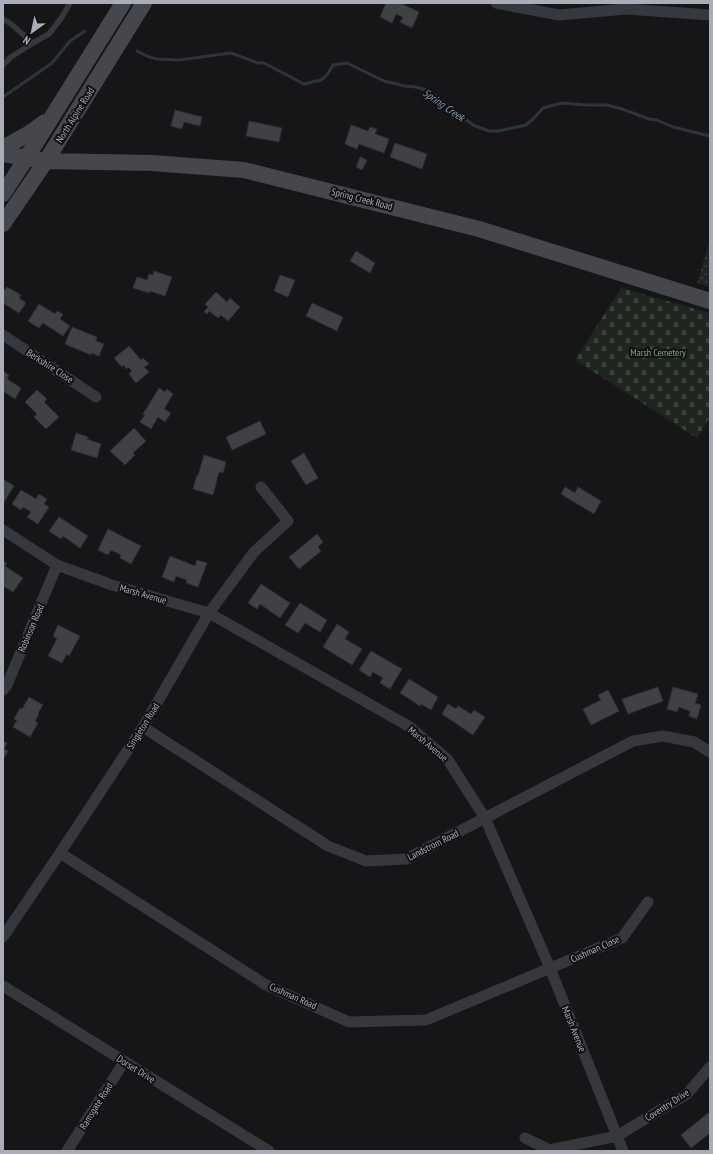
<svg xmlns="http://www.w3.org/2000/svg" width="713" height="1154" font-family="'PT Sans Narrow',sans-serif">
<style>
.cemetery{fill:url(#cemetery-stones)}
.garden{fill:url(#garden-dots)}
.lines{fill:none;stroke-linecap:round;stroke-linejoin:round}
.stream{stroke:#2c353c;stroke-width:3}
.building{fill:#404145;stroke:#303034}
.lane{stroke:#37383d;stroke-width:5.5}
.street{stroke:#37383d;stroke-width:11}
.secondary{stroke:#45474d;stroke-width:16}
.labels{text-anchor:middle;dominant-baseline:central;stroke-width:4;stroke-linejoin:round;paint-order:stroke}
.street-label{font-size:10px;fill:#a8adb8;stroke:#111113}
.park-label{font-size:10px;fill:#7fa381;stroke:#111113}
.water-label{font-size:11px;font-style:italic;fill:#7f9bb3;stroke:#111113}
</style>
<defs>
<pattern id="cemetery-stones" width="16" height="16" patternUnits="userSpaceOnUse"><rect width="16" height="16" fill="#1e261f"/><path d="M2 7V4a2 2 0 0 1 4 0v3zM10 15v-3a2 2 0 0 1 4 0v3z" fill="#3c433d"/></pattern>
<pattern id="garden-dots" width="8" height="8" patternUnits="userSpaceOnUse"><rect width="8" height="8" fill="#1e261f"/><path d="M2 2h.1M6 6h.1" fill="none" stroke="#3c433d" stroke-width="1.8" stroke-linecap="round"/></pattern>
</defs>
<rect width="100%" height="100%" fill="#161618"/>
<path class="cemetery" d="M621,288L710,313V417L697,438L575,360Z"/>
<path class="garden" d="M710,240V287L697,283Z"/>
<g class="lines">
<path class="stream" d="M137,51L149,57L157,59L179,60L231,53L258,63H264L304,84L321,80L327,75L333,65L347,63L384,81L405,86L416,87L426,90L434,95L473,125L489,131H498L526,125L533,119L543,108L562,103L586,105H607L622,109L649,119L657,120L673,127L710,136
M3,97L52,63L70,41L85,31"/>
</g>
<path class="building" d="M386,3H400L419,12L412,28L400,22L403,17L396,14L392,23L380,17Z
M175,110L202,117L200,126L184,122L182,129L171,126Z
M249,121L282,128L279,142L246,136Z
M351,125L368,131L370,127L377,129L375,134L389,139L384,153L359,144L357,149L345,144Z
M395,143L427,154L422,169L390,157Z
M360,157L367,160L362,170L356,167Z
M356,251L375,263L370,273L350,261Z
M154,271L172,277L165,296L150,291L149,293L133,288L137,277L147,280L149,274L153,275Z
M280,275L295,280L288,297L274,291Z
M7,287L21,295L19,298L26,303L19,313L3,303V288L5,290Z
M216,292L227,302L230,298L240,307L228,321L221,315L218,318L209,311L207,314L204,312L208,307L205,304Z
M312,303L343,317L337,331L306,316Z
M39,304L55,314L57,311L63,314L60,319L70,326L63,336L43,323L39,328L28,321Z
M72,327L97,337L96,341L104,344L99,356L91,353V355L65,344Z
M129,346L141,360L143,358L149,364L144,367L149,372L136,383L129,374L132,371L128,367L126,369L124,365L122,367L114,358Z
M3,371L9,375L7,379L21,388L15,399L3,391Z
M159,388L165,392L167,389L173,394L164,409L171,413L165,422L158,417L151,429L140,422L145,415L143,414Z
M37,390L47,399L44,402L59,417L46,429L34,417L37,414L25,402Z
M260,421L266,434L232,450L226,437Z
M134,428L146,441L133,453L135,455L125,465L110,451Z
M76,433L88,437L87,439L101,444L97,458L71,450Z
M304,453L318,478L306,485L291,461Z
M204,455L226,462L223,473L219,472L213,495L193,489L197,475L198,476Z
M3,479L14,486L4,502H3Z
M565,487L575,493L578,487L601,501L594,514L561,494Z
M21,490L36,499L39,494L47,499L44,504L49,507L38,524L27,517L31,512L23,507L21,510L12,504Z
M59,517L88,536L80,548L63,536L61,539L49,531Z
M108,529L141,546L131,564L120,558L121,555L111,550L108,555L98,550Z
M317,534L323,542L318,547L321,551L299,569L289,557Z
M170,556L195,566L197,560L207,563L198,587L186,583L187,580L176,576L174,582L162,577Z
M3,561L7,563L5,566L23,578L13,592L3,586Z
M261,584L290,603L280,618L260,604L257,609L248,603Z
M300,603L327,620L320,632L305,623L298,633L285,625Z
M337,624L349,632L345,639L362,649L352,665L323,647Z
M58,625L80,636L69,656L67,654L62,663L48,656L57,639L53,636Z
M371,651L402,669L390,689L380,683L383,678L373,672L370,677L359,670Z
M409,679L438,697L431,710L421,704L420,706L400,693Z
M658,687L663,701L628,714L622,699Z
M673,687L698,694L695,703L701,705L697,719L689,716L690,711L679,707L677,712L667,709Z
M608,690L619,711L591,725L583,709L601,700L598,695Z
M29,697L43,705L38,713L39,714L35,721L38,723L30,737L13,727L17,720L14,719L20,708L22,709Z
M448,704L456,709L458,706L471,714L474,710L485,717L473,735L442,714Z
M3,741L7,743L4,749L8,751L4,758L3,757Z
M708,1113L710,1115V1133L691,1148L681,1135Z"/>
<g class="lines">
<path class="lane" d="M3,19L11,24L33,43
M3,65L11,57L33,43L49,34L62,17L70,3"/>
<path class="street" d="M496,3L559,15L626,9L710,15
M3,335L96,397
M3,530L57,565L112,585L209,613L410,727L448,760L485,818L550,968L623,1151
M3,690L7,685L57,565
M143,727L328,846L366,861L406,859L633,741L663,736L694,742L710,752
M60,853L266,985L349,1022L426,1020L622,938L648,902
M3,937L60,853L143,727L209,613L254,552L288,521L261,487
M3,986L269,1151
M525,1138L550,1150L617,1136L687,1094L710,1067
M67,1151L124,1062"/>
<path class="secondary" d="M3,148L28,134L45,122
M3,154L46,161L152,163L244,170L479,229L710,301
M3,194L27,157L123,3
M3,224L46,161L144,3"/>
</g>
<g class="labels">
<g class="street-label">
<text transform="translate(75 115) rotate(-58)">North Alpine Road</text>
<text transform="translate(362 199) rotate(14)">Spring Creek Road</text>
<text transform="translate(50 366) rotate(33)">Berkshire Close</text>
<text transform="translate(143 594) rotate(16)">Marsh Avenue</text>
<text transform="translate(31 628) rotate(-67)">Robinson Road</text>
<text transform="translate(143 726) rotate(-58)">Singleton Road</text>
<text transform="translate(428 744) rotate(40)">Marsh Avenue</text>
<text transform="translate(433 845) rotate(-27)">Landstrom Road</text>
<text transform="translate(595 949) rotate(-24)">Cushman Close</text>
<text transform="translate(293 996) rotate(24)">Cushman Road</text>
<text transform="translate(574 1029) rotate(68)">Marsh Avenue</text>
<text transform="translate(136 1069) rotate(32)">Dorset Drive</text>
<text transform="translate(667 1105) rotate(-33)">Coventry Drive</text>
<text transform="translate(96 1106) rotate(-58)">Ramsgate Road</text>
</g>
<g class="park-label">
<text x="658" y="352">Marsh Cemetery</text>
</g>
<g class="water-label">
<text transform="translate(444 105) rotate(35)">Spring Creek</text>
</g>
</g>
<rect width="713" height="1154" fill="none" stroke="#a8adb8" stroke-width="8"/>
<g transform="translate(32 32) rotate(213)" stroke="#111113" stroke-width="3" paint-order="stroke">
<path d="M0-3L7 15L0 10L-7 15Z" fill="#a8adb8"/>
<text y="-6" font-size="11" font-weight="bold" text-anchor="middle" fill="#a8adb8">N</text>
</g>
</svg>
